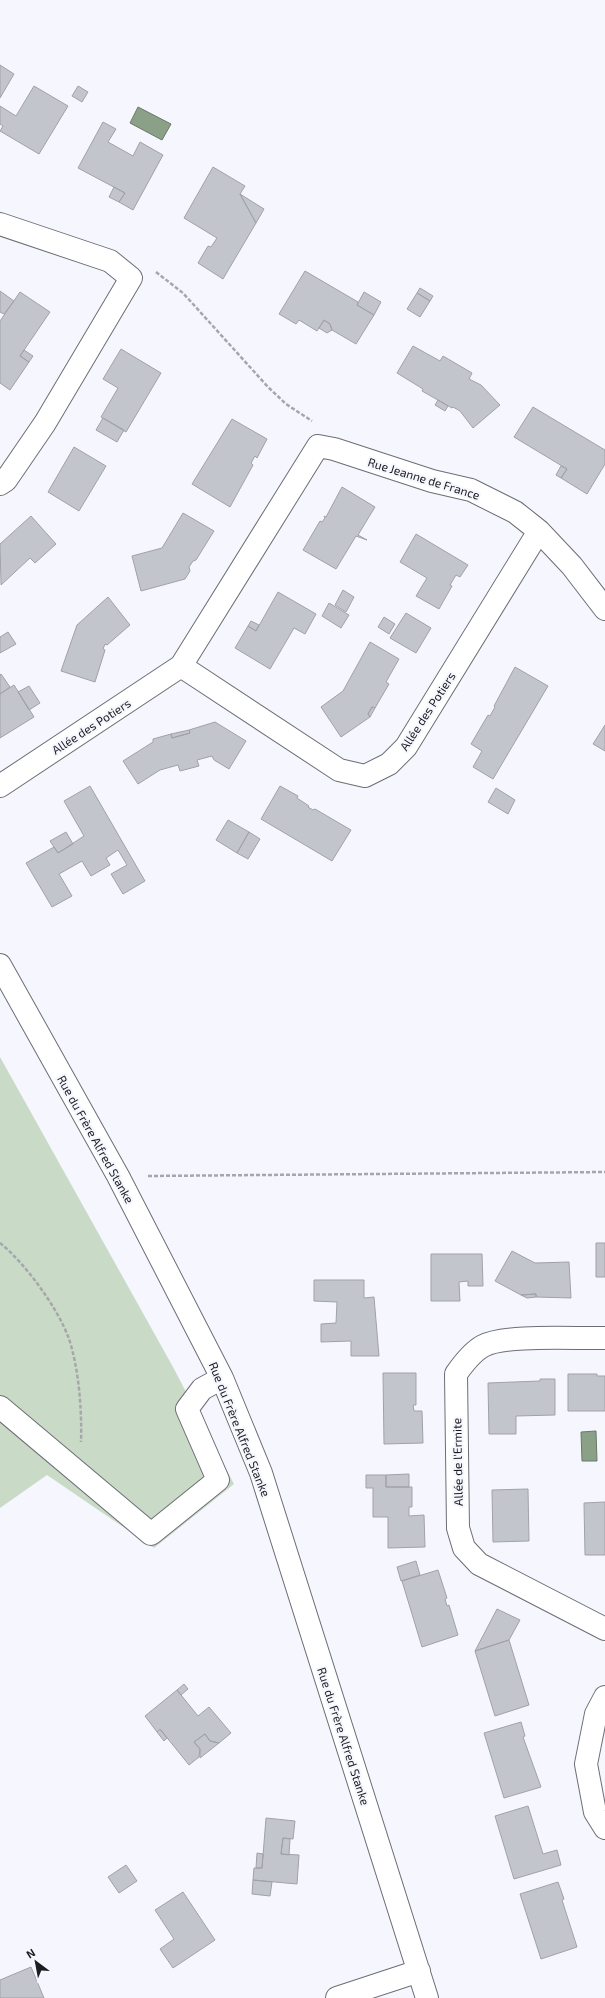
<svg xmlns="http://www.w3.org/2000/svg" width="605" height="1998" font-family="'Exo 2',sans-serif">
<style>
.green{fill:#c9dbc7}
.water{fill:#8aa188;stroke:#697968}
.building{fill:#c3c5cd;stroke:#a1a2a9}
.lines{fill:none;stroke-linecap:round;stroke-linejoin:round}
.minor-casing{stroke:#6d6e75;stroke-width:24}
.path{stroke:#a6a7ad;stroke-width:2.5;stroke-dasharray:4 2;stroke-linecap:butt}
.minor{stroke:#fff;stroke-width:22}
.labels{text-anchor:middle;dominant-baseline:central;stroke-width:4;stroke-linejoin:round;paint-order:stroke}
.street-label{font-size:12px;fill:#1b1c1e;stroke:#f5f6fe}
</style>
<rect width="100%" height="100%" fill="#f5f6fe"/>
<path class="green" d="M0,1057L173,1367L234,1484L154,1548L47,1475L0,1508Z"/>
<path class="water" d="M138,107L171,124L162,140L130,123Z
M596,1431L597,1461H582L581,1432Z"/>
<path class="building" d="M0,65L14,74L0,98Z
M34,86L68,106L39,154L0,131L3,126L0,124V106L16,116Z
M78,86L88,92L82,102L72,96Z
M103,122L116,129L108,142L133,156L140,142L163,155L133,210L119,202L125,193L78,168Z
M213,167L245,186L240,194L256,223L223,279L198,263L208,246L211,247L217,238L184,218Z
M114,187L125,193L119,202L109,197Z
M240,194L264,209L256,223Z
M305,271L358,302L357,305L374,315L356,344L332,330L330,324L324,320L317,331L299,320L296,324L279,314Z
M420,288L433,296L430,301L417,293Z
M0,291L14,301L4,314L0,312Z
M20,292L50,312L20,356L29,362L10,390L0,383V321Z
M364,292L381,302L374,315L357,305Z
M417,293L430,301L420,317L407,309Z
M324,320L330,324L332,330L327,333L319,328Z
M413,346L440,361L443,356L472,373L469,379L481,385L500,405L473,428L460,411L453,407L452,408L422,391L423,389L397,373Z
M121,349L161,373L126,432L101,417L118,388L103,379Z
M24,350L33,356L29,362L20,356Z
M438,400L448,406L445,411L435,405Z
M533,407L605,450V464L587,494L561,478L567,469L514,437Z
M103,418L124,430L117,442L96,430Z
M232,419L267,439L257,458L255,456L251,463L253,465L230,507L192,484Z
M74,447L106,466L79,511L48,492Z
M561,466L567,469L561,478L556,475Z
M342,487L375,507L358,535L367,540L356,536L336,569L303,550L320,521L322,522L325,518L324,516L326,517Z
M183,513L214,531L196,560L193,561L189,567L190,571L185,579L141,591L132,556L162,548Z
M31,516L56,544L35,563L30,558L1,585L0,544Z
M416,534L468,565L460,577L456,575L450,585L452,586L439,609L416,596L427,578L400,562Z
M343,590L354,597L346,612L335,605Z
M278,592L316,614L305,634L294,628L270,669L235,648L248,626L256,631Z
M108,597L130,625L107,645L105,644L103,649L105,650L95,682L61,671L77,625Z
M329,603L349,615L341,628L322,616Z
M406,613L431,628L416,653L390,638Z
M384,617L395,624L389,634L378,627Z
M251,621L259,625L256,631L248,626Z
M8,632L16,644L0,653V637Z
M370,642L399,659L386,682L389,684L375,708L372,707L368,714L370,717L341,737L321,707L343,691Z
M515,667L548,686L493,779L473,767L482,751L471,744L488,715L490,716L495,707L494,706Z
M1,674L10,687L0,694V675Z
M14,685L34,717L0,738V694Z
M29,686L40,703L29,710L18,692Z
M372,707L375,708L370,717L368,714Z
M215,722L246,741L229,769L214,760L212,756L197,760L199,766L180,771L178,765L160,770L138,784L123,761L153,742V739L171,734L172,738L190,733L189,730Z
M605,725V751L593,744Z
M189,730L190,733L172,738L171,734Z
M90,786L145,881L123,894L111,874L127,865L118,850L106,858L110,865L91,876L82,861L59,874L72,896L52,907L26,863L54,847L58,853L84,836L64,801Z
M280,786L298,796L297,798L309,806L308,807L313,810L315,809L351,830L332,861L261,819Z
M496,788L515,800L508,814L488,802Z
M228,820L249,832L237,853L216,840Z
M66,832L73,844L58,853L50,841Z
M249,832L260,839L248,859L237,853Z
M596,1243H605V1277H596Z
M512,1251L535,1263L569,1262L571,1298L536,1297V1294L521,1295L495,1281Z
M431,1254H482L483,1286H468V1281L459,1282L460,1301H431Z
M314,1280H364V1298L374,1297L379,1356H351V1341L321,1342V1324L336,1323L337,1302L314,1301Z
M536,1294V1297L527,1298L521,1295Z
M383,1373H416V1405H413L414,1411H422L423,1443L384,1444Z
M568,1374H597V1376H605V1411H568Z
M540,1379H555V1415L516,1416V1434H489L488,1383L540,1381Z
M409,1474V1487H386V1475Z
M366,1475H386V1487H412V1507H409V1516L424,1515L425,1547L388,1548V1517H373V1488H366Z
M528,1489L529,1541L493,1542L492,1490Z
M605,1502V1555H585L584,1503Z
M416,1561L420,1575L401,1581L397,1567Z
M438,1570L447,1598L445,1599L447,1606L449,1605L458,1635L422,1647L402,1581Z
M497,1609L520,1620L509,1640L475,1651Z
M509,1640L529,1705L495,1716L475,1651Z
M184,1684L188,1689L181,1695L177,1690Z
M177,1690L198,1716L209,1707L231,1733L219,1743L210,1741L205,1734L194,1742L200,1749L199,1757L189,1765L160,1729L157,1732L145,1716Z
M521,1722L525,1736L523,1737L541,1787L504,1798L484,1733Z
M160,1729L167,1738L164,1741L157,1732Z
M205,1734L210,1741L219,1743L200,1758V1749L194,1742Z
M528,1806L543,1854L557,1850L561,1865L514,1879L495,1816Z
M266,1818L295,1821L293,1839L283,1838L281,1854L299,1855L297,1884L253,1880L254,1868H262Z
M283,1838L290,1839L289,1855L281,1854Z
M257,1853L263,1854L262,1868H256Z
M126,1865L137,1881L119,1893L108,1877Z
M253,1880L272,1882L270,1896L252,1894Z
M558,1882L564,1899L562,1900L577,1947L541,1959L520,1894Z
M183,1892L215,1940L173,1968L160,1949L174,1939L155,1910Z
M31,1967L44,1998H0V1980Z"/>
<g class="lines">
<defs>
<path id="minor" d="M0,224L110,261L131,278L45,423L6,480L0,484
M181,666L339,770L365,776L389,764L406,747L539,531
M0,786L181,666L318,446L334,449L432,481L471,490L515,512L539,531L572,566L605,609
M0,965L118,1176L222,1378L261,1473L427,1998
M605,1338C577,1339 505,1334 483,1346C472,1352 463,1364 456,1374L458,1528L464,1548L479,1564L605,1629
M0,1407L151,1534L218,1480L187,1409L202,1389L222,1378
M605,1697L596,1714L586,1764L595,1812L605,1828
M337,1998L419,1971"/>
</defs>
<use href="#minor" class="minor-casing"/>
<path class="path" d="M156,272L183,293L268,387L286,404L312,421
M148,1176L605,1172
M0,1243C25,1263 58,1308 69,1339C79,1369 82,1411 81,1442"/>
<use href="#minor" class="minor"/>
</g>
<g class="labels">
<g class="street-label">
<text transform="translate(424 478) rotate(17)">Rue Jeanne de France</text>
<text transform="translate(427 711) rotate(-57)">Allée des Potiers</text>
<text transform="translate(91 726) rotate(-33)">Allée des Potiers</text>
<text transform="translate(96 1139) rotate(61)">Rue du Frère Alfred Stanke</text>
<text transform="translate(240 1429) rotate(68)">Rue du Frère Alfred Stanke</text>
<text transform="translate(457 1462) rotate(-91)">Allée de l'Ermite</text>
<text transform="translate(344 1736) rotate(72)">Rue du Frère Alfred Stanke</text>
</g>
</g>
<g transform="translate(36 1962) rotate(328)" stroke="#f5f6fe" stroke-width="3" paint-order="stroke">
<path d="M0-3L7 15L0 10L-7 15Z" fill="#1b1c1e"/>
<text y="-6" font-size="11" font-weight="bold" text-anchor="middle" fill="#1b1c1e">N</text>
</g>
</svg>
